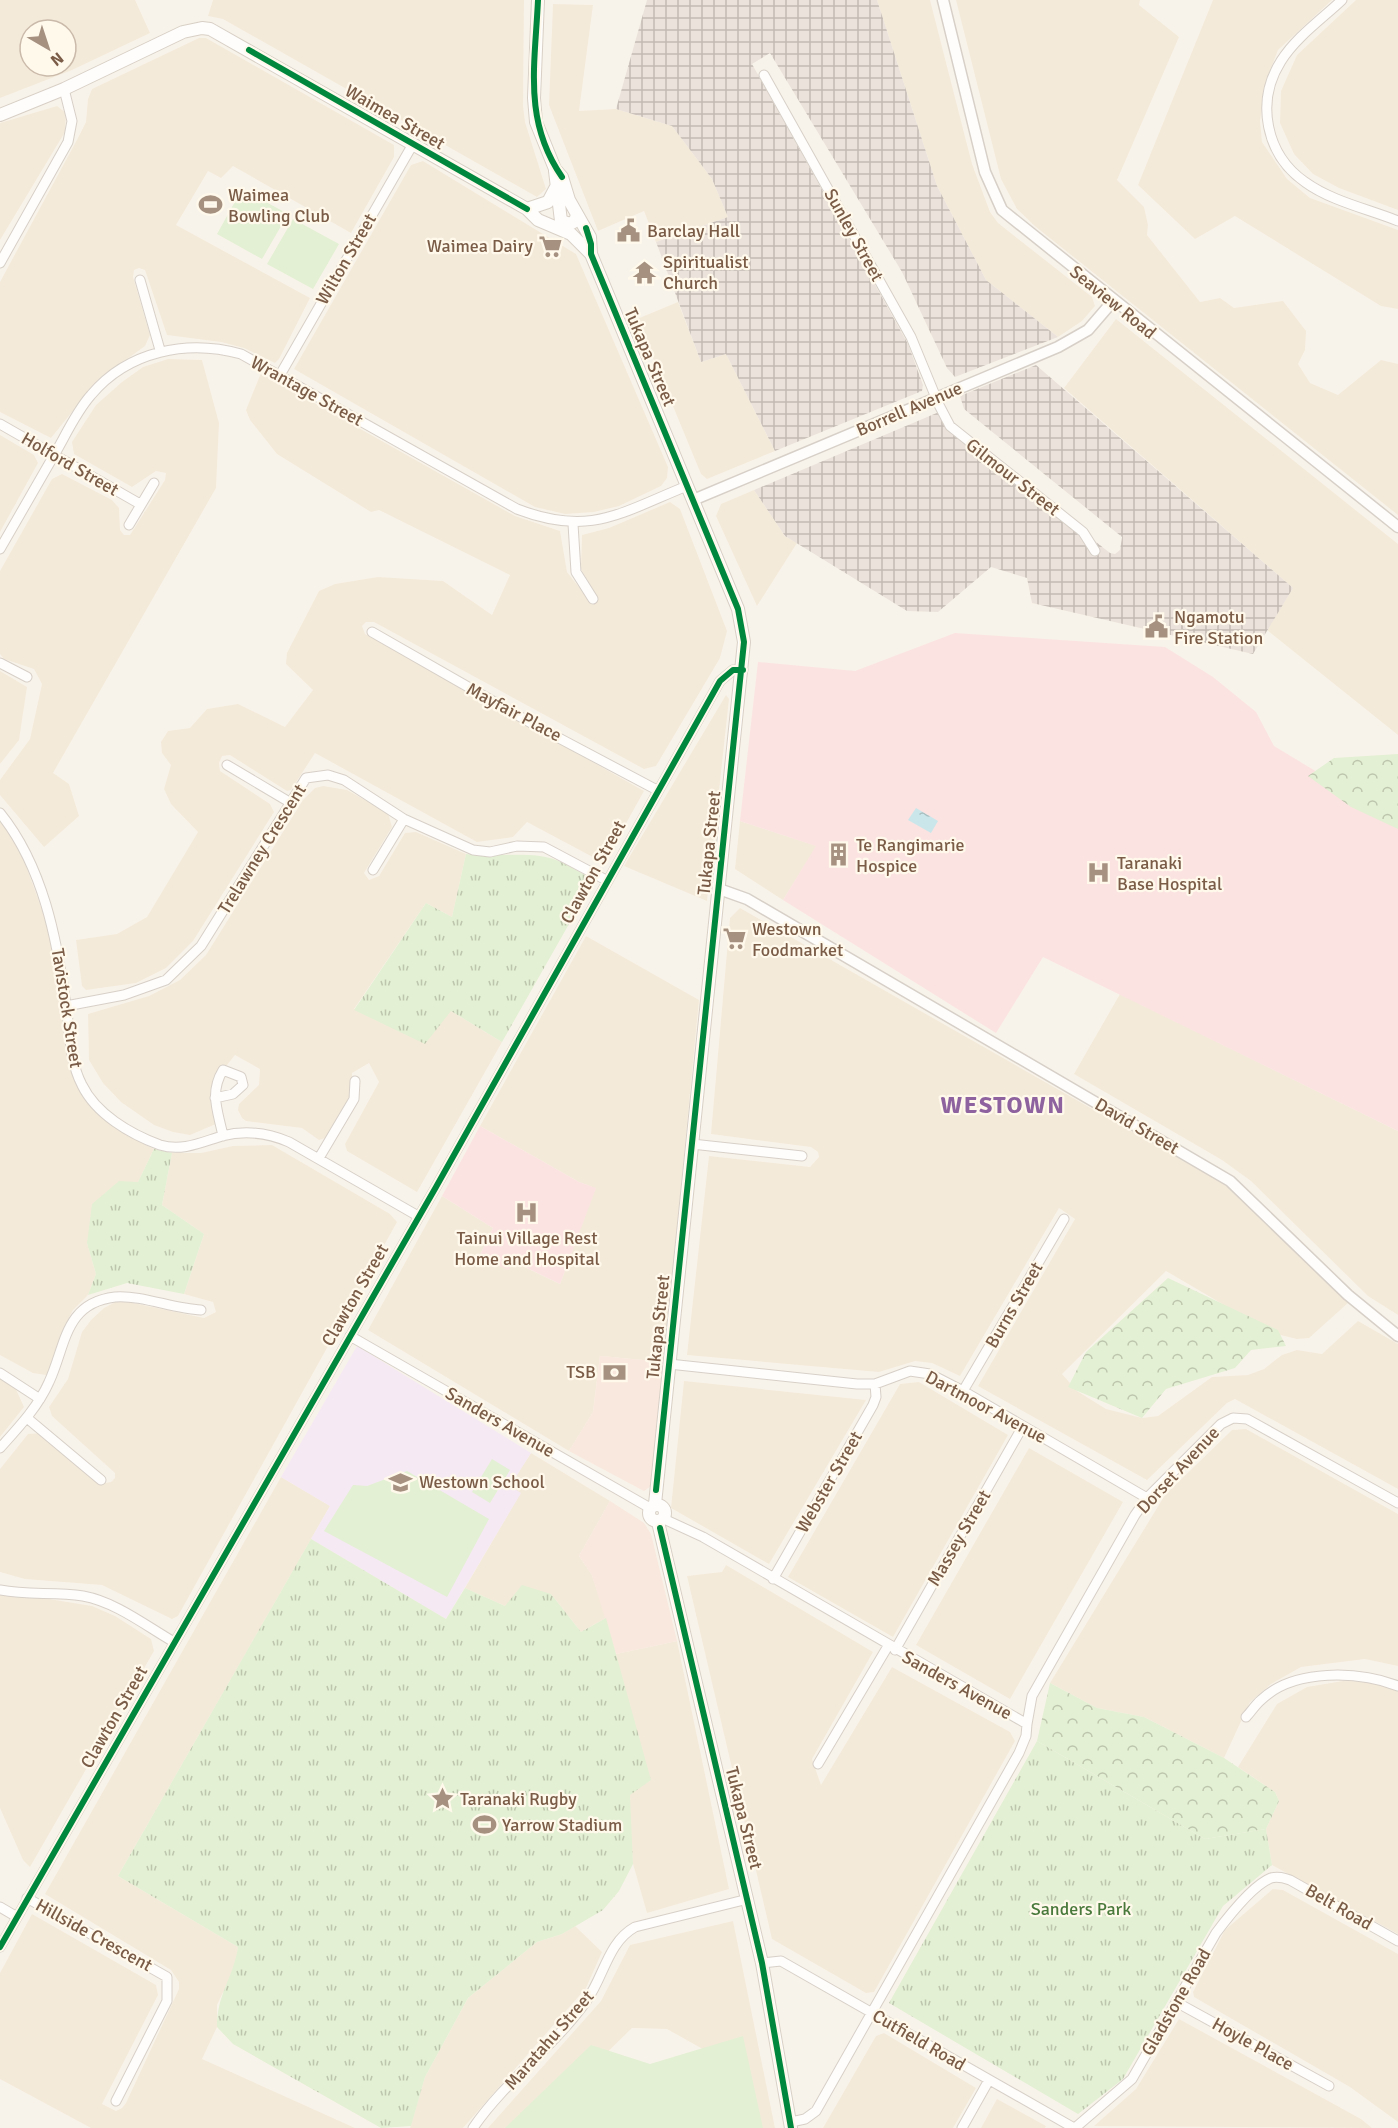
<svg xmlns="http://www.w3.org/2000/svg" width="1398" height="2128" font-family="Signika,sans-serif">
<style>
.residential{fill:#f4eada;fill-rule:evenodd}
.commercial{fill:#f9e8dd}
.industrial{fill:url(#industrial-grid)}
.education{fill:#f5e9f3}
.medical{fill:#fbe3e1}
.green{fill:#e3f0d3}
.forest{fill:url(#forest-crowns)}
.park{fill:url(#park-tufts)}
.water{fill:url(#water-ripples)}
.lines{fill:none;stroke-linecap:round;stroke-linejoin:round}
.minor-casing{stroke:#d7d0c8;stroke-width:11}
.tertiary-casing{stroke:#d7d0c8;stroke-width:13}
.secondary-casing{stroke:#d8d0c6;stroke-width:14}
.minor{stroke:#fefdfc;stroke-width:9}
.tertiary{stroke:#fefdfc;stroke-width:10}
.secondary{stroke:#fefdfc;stroke-width:12}
.cycleway-casing{stroke:#fff9ec;stroke-width:10}
.cycleway{stroke:#00873e;stroke-width:6}
.labels{text-anchor:middle;dominant-baseline:central;stroke-width:4.5;stroke-linejoin:round;paint-order:stroke}
.street-label{font-size:18px;fill:#7a5c47;stroke:#fff9ec}
.poi-label{font-size:18px;fill:#7a5c47;stroke:#fff9ec;text-anchor:start}
.park-label{font-size:18px;fill:#4a7a3b;stroke:#fff9ec}
.district-label{font-size:24px;font-weight:bold;letter-spacing:1.5px;fill:#8d629e;stroke:#fff9ec}
</style>
<defs>
<pattern id="industrial-grid" width="8" height="8" patternUnits="userSpaceOnUse" patternTransform="scale(1.5)"><rect width="8" height="8" fill="#ebe3db"/><path d="M0 4h8M4 0v8" fill="none" stroke="#c3bbb3"/></pattern>
<pattern id="forest-crowns" width="20" height="18" patternUnits="userSpaceOnUse" patternTransform="scale(1.5)"><rect width="20" height="18" fill="#e3f0d3"/><path d="M2 6a3 3 0 1 1 6 0M12 15a3 3 0 1 1 6 0" fill="none" stroke="#bdc6ad"/></pattern>
<pattern id="park-tufts" width="24" height="20" patternUnits="userSpaceOnUse" patternTransform="scale(1.5)"><rect width="24" height="20" fill="#e3f0d3"/><path d="M3 7l-1-3M5 7V3M7 7l1-3M15 17l-1-3M17 17v-4M19 17l1-3" fill="none" stroke="#bdc6ad"/></pattern>
<pattern id="water-ripples" width="26" height="14" patternUnits="userSpaceOnUse" patternTransform="scale(1.5)"><rect width="26" height="14" fill="#cae6ea"/><path d="M2 4q2-2 4 0t4 0M15 11q2-2 4 0t4 0" fill="none" stroke="#a9bebf"/></pattern>
</defs>
<rect width="100%" height="100%" fill="#f8f3ea"/>
<path class="residential" d="M0,0H135L150,33L72,70L0,98ZM30,30H66V66H30Z
M213,0H524L523,106L525,122L546,189L537,197L223,19L208,16Z
M877,0H930L972,164L990,212L998,223L1092,297L1095,306L1082,321L1058,337L986,280L937,186Z
M956,0H1140L1139,5L1179,37L1117,180L1144,207L1148,225L1147,235L1200,302L1220,298L1234,308L1283,301L1306,331L1305,350L1298,364L1310,383L1338,395L1381,360L1398,364V515L1036,227L1017,209L1001,179Z
M1213,0H1332L1278,50L1266,81L1260,121L1262,142L1287,179L1310,198L1398,230V309L1381,306L1235,216L1195,239L1138,185Z
M1356,0H1398V210L1339,188L1313,174L1294,154L1280,123L1281,91L1297,55Z
M553,4L593,5L579,111L616,109L672,126L712,179L728,217L656,242L644,211L598,231L549,105Z
M199,38H206L394,145V157L351,233L233,166L221,178L208,171L176,225L310,298L279,359L275,363L244,348L221,342L167,335L145,270L139,268L134,270L133,277L150,335L145,346L97,381L51,438L0,412V282L79,136L86,122L88,99L92,89Z
M57,106L66,113L65,132L0,240V123Z
M423,161L576,254L668,467L667,478L661,486L619,506L594,512L565,514L535,507L294,369L411,165Z
M678,302L701,362L726,354L775,451L707,479L701,474L637,319Z
M1116,319L1398,544V735L1267,630L1293,588L1064,388Z
M168,359L202,360L219,423L216,488L53,773L69,784L79,816L44,847L0,795V780L30,739L42,684L34,669L4,659L0,654V571L52,479L62,474L112,500L119,508L120,530L124,535H130L165,480L166,473L156,471L132,487L74,454L72,442L96,405L122,382L143,367Z
M261,373L515,516L560,531L567,572L593,605L598,598L581,569L582,535L609,528L670,502L680,509L727,631L720,658L656,766L644,769L374,622H366L362,626L365,634L644,791L604,863L527,822L513,837L477,842L315,753L291,790L287,791L230,755L222,756L219,763L220,771L270,804L274,812L193,941L166,968L136,983L86,990L82,986L76,940L117,934L147,917L198,832L171,804L164,789L171,765L162,753L161,742L168,731L190,728L207,709L238,704L285,727L313,690L286,664L287,653L319,591L335,584L378,577L443,581L492,615L510,575L379,510L371,512L277,454L250,420L246,410Z
M0,435L34,455L38,463L0,532Z
M754,490L785,536L797,543L757,606L716,516L721,504Z
M0,671L27,687L19,740L0,764Z
M726,695L729,699L707,901L624,866Z
M323,786L347,790L388,813L392,827L364,873L369,880L379,876L405,833L416,832L466,854L452,917L426,903L354,1009L451,1011L502,1042L417,1192L347,1151L345,1144L379,1082L369,1063L352,1073V1096L328,1137L319,1140L302,1128L246,1121L242,1118L238,1110L239,1104L259,1085L260,1069L235,1055L219,1075L216,1124L190,1135L173,1132L154,1125L121,1102L103,1083L89,1060L88,1014L149,996L180,980L206,955L303,800L315,788Z
M0,821L14,833L53,940L65,1039L70,1059L102,1113L128,1136L154,1149L138,1182L87,1243L96,1274L88,1295L73,1310L64,1327L50,1373L46,1375L33,1373L0,1355Z
M740,821L817,846L783,900L735,869Z
M740,908L1224,1184L1348,1303L1309,1338L1297,1339L1272,1333L1166,1271L1062,1374L1077,1391L1106,1409L1142,1418L1158,1416L1212,1377L1248,1375L1264,1369L1282,1355L1297,1350L1322,1354L1358,1321L1398,1344V1489L1235,1399L1227,1403L1147,1480L978,1386L1075,1219L1059,1208L960,1376L932,1363L915,1361L879,1372L687,1355L709,1156L810,1167L819,1157L818,1152L811,1147L711,1134L730,918Z
M586,936L699,1000L664,1362L600,1356L593,1412L569,1451L368,1330L442,1196L493,1228L479,1257L514,1262L560,1284L595,1188L579,1182L480,1126Z
M1120,994L1398,1131V1315L1368,1296L1251,1181L1222,1160L1074,1074Z
M272,1145L390,1214L397,1222L178,1616L172,1619L102,1585L25,1579L0,1572V1469L28,1434L41,1433L100,1484L111,1482L115,1478V1473L52,1416L49,1407L68,1379L82,1332L91,1320L104,1308L119,1300L204,1318L216,1312L213,1302L184,1294L204,1234L162,1205L172,1153H201L233,1146Z
M0,1377L14,1385L24,1407L0,1437Z
M684,1381L866,1400L769,1564L671,1508Z
M919,1382L1008,1435L893,1637L788,1577L900,1384Z
M1246,1429L1398,1514V1666L1365,1659L1301,1667L1271,1684L1250,1702L1224,1758L1144,1717L1097,1708L1050,1683L1165,1495L1232,1430Z
M1029,1448L1123,1502L1010,1699L916,1645Z
M531,1453L610,1501L579,1556L592,1575L606,1618L581,1632L551,1594L505,1606L465,1588L520,1494L509,1487Z
M281,1477L330,1506L118,1876L238,1947L235,1967L217,2005V2027L202,2059L355,2128H91L0,2079V1973L32,1914L156,1985L158,1995L102,2104L116,2111L122,2108L126,2103L179,1989V1982L171,1970L45,1894Z
M726,1565L873,1652L812,1759L821,1785L892,1667L1010,1732L1015,1741L874,1992L866,1993L772,1939L687,1576L722,1572Z
M0,1591L92,1606L115,1616L151,1639L154,1651L30,1867L23,1860L0,1808Z
M677,1641L729,1889L647,1913L633,1864L616,1654Z
M1343,1681L1379,1682L1398,1691V1934L1272,1865L1266,1829L1279,1801L1275,1792L1238,1767L1277,1704L1307,1687Z
M1273,1889L1283,1890L1398,1954V2122L1350,2087L1194,1997L1193,1992L1225,1930Z
M733,1921L775,2128H737L726,2062L667,2029L632,2028L530,2128H488L601,2001L630,1945Z
M575,1926L602,1952L586,1988L463,2128H410L425,2077L468,1998L537,1942L562,1934Z
M1179,2019L1361,2119L1372,2128L1094,2126L1136,2089Z
M884,2033L976,2088L953,2128H823L876,2036Z
M997,2099L1046,2126L1045,2128H981Z"/>
<path class="commercial" d="M600,1356L664,1362L651,1486L644,1491L569,1451L593,1412Z
M610,1501L644,1523L651,1534L677,1641L616,1654L592,1575L579,1556Z"/>
<path class="industrial" d="M647,0H877L937,186L986,280L1058,337L955,377L947,368L902,272L770,53L752,64L908,344L923,385L922,391L775,451L726,354L701,362L656,242L728,217L712,179L672,126L616,109Z
M1036,365L1293,588L1253,654L1032,603L1027,578L991,567L938,612L907,611L785,536L754,490L939,412L963,437L1110,553L1115,554L1120,550L1122,537L964,409L960,396Z"/>
<path class="education" d="M357,1346L531,1453L510,1486L521,1493L446,1619L311,1539L330,1506L281,1477Z"/>
<path class="medical" d="M955,633L1165,647L1213,677L1256,712L1274,746L1380,810L1398,816V1131L1043,957L996,1033L783,900L816,846L740,821L758,662L855,671Z
M480,1126L579,1182L596,1188L560,1284L515,1262L508,1270L479,1257L493,1228L442,1196Z"/>
<path class="green" d="M242,189L288,214L262,259L217,234Z
M293,219L339,244L313,289L267,264Z
M492,1459L510,1470L490,1503L472,1492Z
M407,1471L489,1519L447,1597L324,1531L353,1485L367,1486Z
M743,2036L763,2128H505L591,2045L650,2064Z"/>
<path class="forest" d="M1398,754V829L1351,807L1308,776L1334,758Z
M1168,1278L1278,1330L1286,1346L1251,1350L1235,1368L1166,1389L1142,1418L1068,1387L1086,1352Z
M1050,1683L1097,1708L1144,1717L1224,1758L1275,1792L1279,1801L1266,1829L1205,1839L1037,1741Z"/>
<path class="park" d="M466,854C493,858 532,850 556,860C569,865 582,874 594,880L502,1042L451,1011L425,1044L354,1010L426,903L452,917Z
M154,1149L172,1153L162,1205L204,1234L184,1294L127,1283L88,1295L96,1274L87,1243L92,1204L119,1181L138,1182Z
M311,1539L446,1619L465,1588L505,1606L522,1585L551,1594L581,1632L606,1618L651,1780L630,1795L633,1864L619,1891L603,1910L562,1934L537,1942L468,1998L425,2077L411,2126L381,2128L233,2044L217,2027C217,1993 233,1979 238,1947L118,1876Z
M1037,1741L1205,1839L1266,1829L1272,1865L1223,1906L1123,2079L1078,2114L889,2003Z"/>
<path class="water" d="M916,808L938,821L931,833L908,820Z"/>
<g class="lines">
<defs>
<path id="minor" d="M1342,0C1322,19 1296,37 1281,61C1255,102 1266,155 1305,182C1331,201 1368,209 1398,221
M764,75L911,337L939,405L950,426L1083,532L1095,551
M0,263L68,142L72,121L64,89
M140,280L160,350
M280,375L413,144
M0,424L140,504
M573,524L576,572L593,599
M129,525L154,483
M0,549C18,518 35,488 53,457C65,437 75,413 91,395C128,351 187,339 241,354L517,509C590,537 620,513 687,486
M372,632L540,728L657,790
M0,663L27,677
M227,765L291,803
M0,813C43,866 57,939 66,1005C70,1032 69,1060 82,1085C96,1114 130,1134 160,1145C182,1152 202,1142 222,1136C245,1130 268,1133 289,1142L418,1216
M373,870L404,819
M66,1006L124,995L166,980L201,946L306,778L328,775L344,780L404,819L473,850L490,852L517,846L544,847L606,880
M215,1098L233,1094L243,1085L241,1077L223,1070C209,1093 218,1111 223,1136
M692,1144L802,1156
M319,1158L354,1099L355,1081
M350,1336L650,1508
M669,1364L857,1384H875L910,1371L930,1374L963,1391L1147,1498
M0,1373L40,1399
M963,1391L1064,1219
M27,1418L101,1480
M0,1448C18,1428 38,1407 49,1382C66,1346 64,1303 115,1297C143,1295 173,1309 201,1310
M664,1519L703,1537L1027,1724L1026,1736L1019,1753L816,2111L805,2119L791,2122
M773,1579L873,1405L876,1397L875,1384
M0,1590C28,1596 55,1591 83,1596C116,1602 146,1626 174,1642
M895,1650L1023,1426
M1246,1717C1251,1712 1255,1705 1261,1700C1294,1668 1359,1671 1398,1686
M1027,1724L1032,1696L1135,1515L1147,1498L1221,1424L1233,1418L1247,1419L1398,1503
M818,1764L888,1646
M27,1898L167,1977V2001L116,2101
M0,1907L17,1917
M0,1947L436,1187L720,681L733,670H743
M762,1963L781,1961L1074,2128
M1176,2002L1329,2086
M473,2128C505,2081 555,2046 587,2000C604,1976 608,1942 635,1927L748,1899
M962,2128L989,2080
M1075,2128L1132,2079L1216,1933C1228,1917 1253,1885 1271,1878C1278,1876 1284,1878 1290,1880L1398,1941"/>
<path id="tertiary" d="M943,0L985,172L1002,210L1398,527
M693,500L1058,347L1088,330L1113,301
M719,889L747,899L1230,1181L1348,1295L1398,1336"/>
<path id="secondary" d="M538,0L534,98L536,122L555,169L562,177L569,200L590,237L591,254L738,609L744,642L655,1504
M0,115L64,89L183,32L202,28L210,29L527,209L538,220L571,234L591,254
M555,171L561,221L570,224L575,221L577,215
M527,209L548,202L556,187
M649 1513a8 8 0 1 1 16 0a8 8 0 1 1-16 0Z
M658,1522L762,1963L791,2128"/>
</defs>
<use href="#minor" class="minor-casing"/>
<use href="#tertiary" class="tertiary-casing"/>
<use href="#secondary" class="secondary-casing"/>
<use href="#minor" class="minor"/>
<use href="#tertiary" class="tertiary"/>
<use href="#secondary" class="secondary"/>
<defs>
<path id="cycleway" d="M538,0C535,65 523,121 562,177
M249,50L527,209
M586,228L591,244V254L738,609L744,642L656,1490
M660,1528L762,1963L791,2128
M0,1947L436,1187L720,681L733,670H743"/>
</defs>
<use href="#cycleway" class="cycleway-casing"/>
<use href="#cycleway" class="cycleway"/>
</g>
<defs>
<symbol id="stadium-bare" viewBox="-9 -9 18 18"><path d="M0-5a6.5 5 0 1 0 0 10a6.5 5 0 1 0 0-10ZM-3.5-1.8h7v3.6h-7Z" fill="#a69180" stroke="#fff9ec" stroke-width="2.5" paint-order="stroke"/></symbol>
<symbol id="civic-bare" viewBox="-9 -9 18 18"><path d="M-.6-6.5H3V-4.5H.6V-3L4-1V1h2V6H-6V1h2V-1L-.6-3ZM-1.2 2.5V6h2.4V2.5Z" fill="#a69180" stroke="#fff9ec" stroke-width="2.5" paint-order="stroke"/></symbol>
<symbol id="supermarket-bare" viewBox="-9 -9 18 18"><path d="M-6-5.5h2.5l.6 2H6L4.5 2H-2.5L-4.4-4H-6ZM-1.5 3.2a1.3 1.3 0 1 0 .1 0ZM3 3.2a1.3 1.3 0 1 0 .1 0Z" fill="#a69180" stroke="#fff9ec" stroke-width="2.5" paint-order="stroke"/></symbol>
<symbol id="temple-bare" viewBox="-9 -9 18 18"><path d="M0-6L5-2H3V0L6.5 2.5H4V6H1.5V3h-3V6H-4V2.5H-6.5L-3 0V-2H-5Z" fill="#a69180" stroke="#fff9ec" stroke-width="2.5" paint-order="stroke"/></symbol>
<symbol id="building-bare" viewBox="-9 -9 18 18"><path d="M-4-6H4V6H1V3H-1V6H-4ZM-2.5-4.3h1.7v1.8h-1.7ZM.8-4.3h1.7v1.8H.8ZM-2.5-1h1.7V.8h-1.7ZM.8-1h1.7V.8H.8Z" fill="#a69180" stroke="#fff9ec" stroke-width="2.5" paint-order="stroke"/></symbol>
<symbol id="hospital-bare" viewBox="-9 -9 18 18"><path d="M-5-5h3v3.5h4V-5h3V5h-3V1.5h-4V5h-3Z" fill="#a69180" stroke="#fff9ec" stroke-width="2.5" paint-order="stroke"/></symbol>
<symbol id="bank-bare" viewBox="-9 -9 18 18"><path d="M-6-4H6V4H-6ZM0-2.3a2.3 2.3 0 1 0 0 4.6a2.3 2.3 0 1 0 0-4.6Z" fill="#a69180" stroke="#fff9ec" stroke-width="2.5" paint-order="stroke"/></symbol>
<symbol id="school-bare" viewBox="-9 -9 18 18"><path d="M0-5L7-2L0 1L-7-2ZM-4 1L0 2.5L4 1V4Q0 6-4 4Z" fill="#a69180" stroke="#fff9ec" stroke-width="2.5" paint-order="stroke"/></symbol>
<symbol id="sight-bare" viewBox="-9 -9 18 18"><path d="M0-6L1.8-2.2L6-1.7L2.9 1.2L3.7 5.4L0 3.3L-3.7 5.4L-2.9 1.2L-6-1.7L-1.8-2.2Z" fill="#a69180" stroke="#fff9ec" stroke-width="2.5" paint-order="stroke"/></symbol>
</defs>
<g fill-rule="evenodd">
<use href="#stadium-bare" x="194" y="188" width="33" height="33"/>
<use href="#civic-bare" x="612" y="214" width="33" height="33"/>
<use href="#supermarket-bare" x="534" y="230" width="33" height="33"/>
<use href="#temple-bare" x="628" y="256" width="33" height="33"/>
<use href="#civic-bare" x="1140" y="610" width="33" height="33"/>
<use href="#building-bare" x="822" y="838" width="33" height="33"/>
<use href="#hospital-bare" x="1082" y="856" width="33" height="33"/>
<use href="#supermarket-bare" x="718" y="922" width="33" height="33"/>
<use href="#hospital-bare" x="510" y="1196" width="33" height="33"/>
<use href="#bank-bare" x="598" y="1356" width="33" height="33"/>
<use href="#school-bare" x="384" y="1466" width="33" height="33"/>
<use href="#sight-bare" x="426" y="1782" width="33" height="33"/>
<use href="#stadium-bare" x="468" y="1808" width="33" height="33"/>
</g>
<g class="labels">
<g class="street-label">
<text transform="translate(395 117) rotate(30)">Waimea Street</text>
<text transform="translate(854 235) rotate(61)">Sunley Street</text>
<text transform="translate(346 259) rotate(-60)">Wilton Street</text>
<text transform="translate(1113 302) rotate(39)">Seaview Road</text>
<text transform="translate(650 357) rotate(67)">Tukapa Street</text>
<text transform="translate(307 391) rotate(29)">Wrantage Street</text>
<text transform="translate(909 409) rotate(-23)">Borrell Avenue</text>
<text transform="translate(70 464) rotate(30)">Holford Street</text>
<text transform="translate(1013 477) rotate(38)">Gilmour Street</text>
<text transform="translate(514 712) rotate(28)">Mayfair Place</text>
<text transform="translate(709 843) rotate(-84)">Tukapa Street</text>
<text transform="translate(262 849) rotate(-58)">Trelawney Crescent</text>
<text transform="translate(593 872) rotate(-61)">Clawton Street</text>
<text transform="translate(67 1008) rotate(81)">Tavistock Street</text>
<text transform="translate(1137 1126) rotate(30)">David Street</text>
<text transform="translate(355 1295) rotate(-60)">Clawton Street</text>
<text transform="translate(1014 1305) rotate(-60)">Burns Street</text>
<text transform="translate(658 1327) rotate(-84)">Tukapa Street</text>
<text transform="translate(986 1407) rotate(28)">Dartmoor Avenue</text>
<text transform="translate(500 1422) rotate(30)">Sanders Avenue</text>
<text transform="translate(1178 1470) rotate(-47)">Dorset Avenue</text>
<text transform="translate(829 1482) rotate(-60)">Webster Street</text>
<text transform="translate(959 1538) rotate(-60)">Massey Street</text>
<text transform="translate(957 1685) rotate(29)">Sanders Avenue</text>
<text transform="translate(114 1717) rotate(-60)">Clawton Street</text>
<text transform="translate(744 1818) rotate(76)">Tukapa Street</text>
<text transform="translate(1339 1907) rotate(30)">Belt Road</text>
<text transform="translate(94 1935) rotate(29)">Hillside Crescent</text>
<text transform="translate(1176 2002) rotate(-60)">Gladstone Road</text>
<text transform="translate(549 2040) rotate(-49)">Maratahu Street</text>
<text transform="translate(919 2040) rotate(30)">Cutfield Road</text>
<text transform="translate(1253 2044) rotate(29)">Hoyle Place</text>
</g>
<g class="poi-label">
<text x="228" y="195">Waimea<tspan x="228" dy="21">Bowling Club</tspan></text>
<text x="647" y="231">Barclay Hall</text>
<text x="533" y="246" text-anchor="end">Waimea Dairy</text>
<text x="663" y="262">Spiritualist<tspan x="663" dy="21">Church</tspan></text>
<text x="1174" y="617">Ngamotu<tspan x="1174" dy="21">Fire Station</tspan></text>
<text x="856" y="845">Te Rangimarie<tspan x="856" dy="21">Hospice</tspan></text>
<text x="1117" y="863">Taranaki<tspan x="1117" dy="21">Base Hospital</tspan></text>
<text x="752" y="929">Westown<tspan x="752" dy="21">Foodmarket</tspan></text>
<text x="527" y="1238" text-anchor="middle">Tainui Village Rest<tspan x="527" dy="21">Home and Hospital</tspan></text>
<text x="596" y="1372" text-anchor="end">TSB</text>
<text x="419" y="1482">Westown School</text>
<text x="460" y="1799">Taranaki Rugby</text>
<text x="502" y="1825">Yarrow Stadium</text>
</g>
<g class="park-label">
<text x="1081" y="1909">Sanders Park</text>
</g>
<g class="district-label">
<text x="1003" y="1105">WESTOWN</text>
</g>
</g>
<g transform="translate(48 48) rotate(141)"><circle r="28" fill="#fff9ec" stroke="#cabaaa" stroke-width="1.5"/>
<path d="M0-4.5L10 22L0 15L-10 22Z" fill="#a69180"/>
<text y="-9" font-size="16" font-weight="bold" text-anchor="middle" fill="#7a5c47">N</text>
</g>
</svg>
